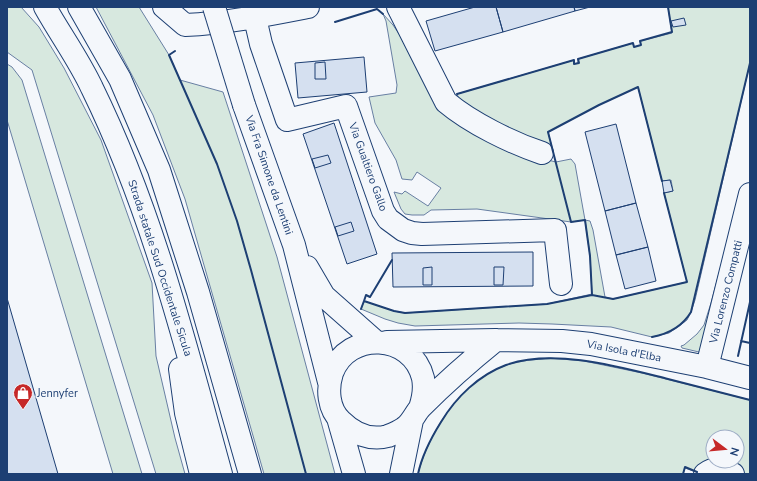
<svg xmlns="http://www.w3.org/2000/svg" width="757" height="481" font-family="'Nunito Sans',sans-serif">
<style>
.green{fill:#d7e8df;stroke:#687fa3}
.building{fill:#d5e0f0;stroke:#1d3f73}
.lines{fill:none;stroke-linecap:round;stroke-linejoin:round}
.minor-casing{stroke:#1d3f73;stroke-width:24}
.major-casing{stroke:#1d3f73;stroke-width:24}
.minor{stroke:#f4f7fb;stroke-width:22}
.major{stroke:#f4f7fb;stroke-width:22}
.minor-bridge-casing{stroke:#1d3f73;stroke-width:24;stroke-linecap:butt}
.minor-bridge{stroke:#f4f7fb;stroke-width:22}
.wall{stroke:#1d3f73;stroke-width:2}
.labels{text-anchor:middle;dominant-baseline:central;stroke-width:3;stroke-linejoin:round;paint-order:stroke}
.street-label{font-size:11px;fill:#1d3f73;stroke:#f4f7fb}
.poi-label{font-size:11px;fill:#1d3f73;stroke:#f4f7fb;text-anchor:start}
</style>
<rect width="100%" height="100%" fill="#f4f7fb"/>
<path class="green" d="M7,7H21L39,27L64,68L101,140L152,283L156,356L175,438L185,474H156L32,70L7,52Z
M96,7H139L169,55L180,80L223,92L277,257L335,474H264L185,199L153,115Z
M668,7H750V63L695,300L691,312L687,320L679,326L669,333L652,337L611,327L552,324L519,323L415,326L398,323L385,319L361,309L364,301L394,311L405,313L547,304L592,294L590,256L585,220L571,222L477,209L431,210L424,215H412L405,214L401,209L394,192L402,194L405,191L428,206L441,188L417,172L412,180L402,179L396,160L375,123L369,97L396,93L397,85L386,21L383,14L393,25L412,53L430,93L535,157L556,162L571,159L575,164L585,220L590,221L593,230L605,297L613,299L687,282L664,193L673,191L671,180L662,181L638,87L599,105L548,132L552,147L534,145L461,104L457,94L574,60V64L578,63V59L633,43L634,47L641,45L640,41L672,33Z
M7,64L12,67L22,80L142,474H113L7,120Z
M722,270L703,352H699L682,348L681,346L684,345L697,334L704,325L711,303L719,273Z
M549,358L584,361L642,373L750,400V474H745L727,461H737V437H713V461L696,472L685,468L683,474H418C429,431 463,379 507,365C520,360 535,360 549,358Z"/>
<path class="building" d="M475,7H496L503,32L435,51L426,21Z
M496,7H574L575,11L503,32Z
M574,7H590L575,11Z
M684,18L686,25L673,27L671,21Z
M364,57L367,92L298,98L295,63Z
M325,62L326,79H315V63Z
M334,123L377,254L347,264L303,134Z
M616,124L636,203L605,211L585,132Z
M328,155L331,163L315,168L312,159Z
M670,180L673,191L664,193L662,181Z
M636,203L648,247L616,255L605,211Z
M351,222L354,231L338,236L335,227Z
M648,247L656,281L625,289L616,255Z
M533,252V286L393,287L392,253Z
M432,267V285H423V268Z
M494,267H504L503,285H494Z
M7,298L58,474H7Z"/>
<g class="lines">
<defs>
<path id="minor" d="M164,7L185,25C227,23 267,15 308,7
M398,7L446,102C471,123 512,143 542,153
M255,18L261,44L287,120L346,106L383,211L388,219L403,230L412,233L422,234L555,230L561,284
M244,105L294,245L329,382
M307,267L324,296L376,342
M387,342L496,340L562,341L591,344L707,367L750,378
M707,367L750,194
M420,408C423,399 425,388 423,378C412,333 348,330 332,373C327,389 328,409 341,421C353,433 370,441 388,436C393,434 400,431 404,428C412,423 415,413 421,407C445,383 470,361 496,340
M338,418L354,474
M401,474L412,420
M705,474C714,467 724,469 733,474"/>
<path id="major" d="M45,7C60,34 79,60 92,88C152,210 185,343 221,474
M79,7L120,79L159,170L198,292L250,474
M180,369L186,413L201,474"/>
</defs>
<use href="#minor" class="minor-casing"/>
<use href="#major" class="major-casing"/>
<use href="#minor" class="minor"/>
<use href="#major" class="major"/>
<defs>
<path id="minor-bridge" d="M214,7L244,105"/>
</defs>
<use href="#minor-bridge" class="minor-bridge-casing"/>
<use href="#minor-bridge" class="minor-bridge"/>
<path class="wall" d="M335,22L377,9L383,14
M175,51L169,55L217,164L237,221L251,270L306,474
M457,94L574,60V64L579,63L578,59L633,43L634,47L641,45L640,41L672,32L668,7
M592,295L590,256L585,220L571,222L548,132L599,105L638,87L662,181
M364,301L366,295L370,297L392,260
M361,309L364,301L394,311L405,313L547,304L592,295L613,299L687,282L664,193
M652,337C668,334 682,327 691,312L750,63
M741,341L750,343
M738,356L750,302
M418,474C422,455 431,438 441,422C456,397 479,375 506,365C554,348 620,367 668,379C695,386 723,393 750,400
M683,474L685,467L697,472"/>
</g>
<defs>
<symbol id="shop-pin" viewBox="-11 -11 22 30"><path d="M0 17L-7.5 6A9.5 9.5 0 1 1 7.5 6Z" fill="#c62828" stroke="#f4f7fb"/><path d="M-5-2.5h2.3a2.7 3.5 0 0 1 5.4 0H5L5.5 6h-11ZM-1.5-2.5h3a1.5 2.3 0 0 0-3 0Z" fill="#fff"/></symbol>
</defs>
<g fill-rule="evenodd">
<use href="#shop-pin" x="12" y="382" width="22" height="30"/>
</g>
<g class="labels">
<g class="street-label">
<text transform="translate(368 167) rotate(70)">Via Gualtiero Gallo</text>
<text transform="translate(269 175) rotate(71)">Via Fra Simone da Lentini</text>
<text transform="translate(160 268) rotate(72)">Strada statale Sud Occidentale Sicula</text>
<text transform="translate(726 292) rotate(-76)">Via Lorenzo Compatti</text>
<text transform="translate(624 351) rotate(11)">Via Isola d'Elba</text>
</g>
<g class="poi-label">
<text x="37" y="393">Jennyfer</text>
</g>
</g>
<rect width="757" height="481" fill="none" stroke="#1d3f73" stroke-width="16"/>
<g transform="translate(725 449) rotate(106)"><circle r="19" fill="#f4f7fb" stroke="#9eadc5"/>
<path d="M0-3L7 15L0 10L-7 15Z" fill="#c62828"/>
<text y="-6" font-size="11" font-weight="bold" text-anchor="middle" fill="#1d3f73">N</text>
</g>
</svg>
